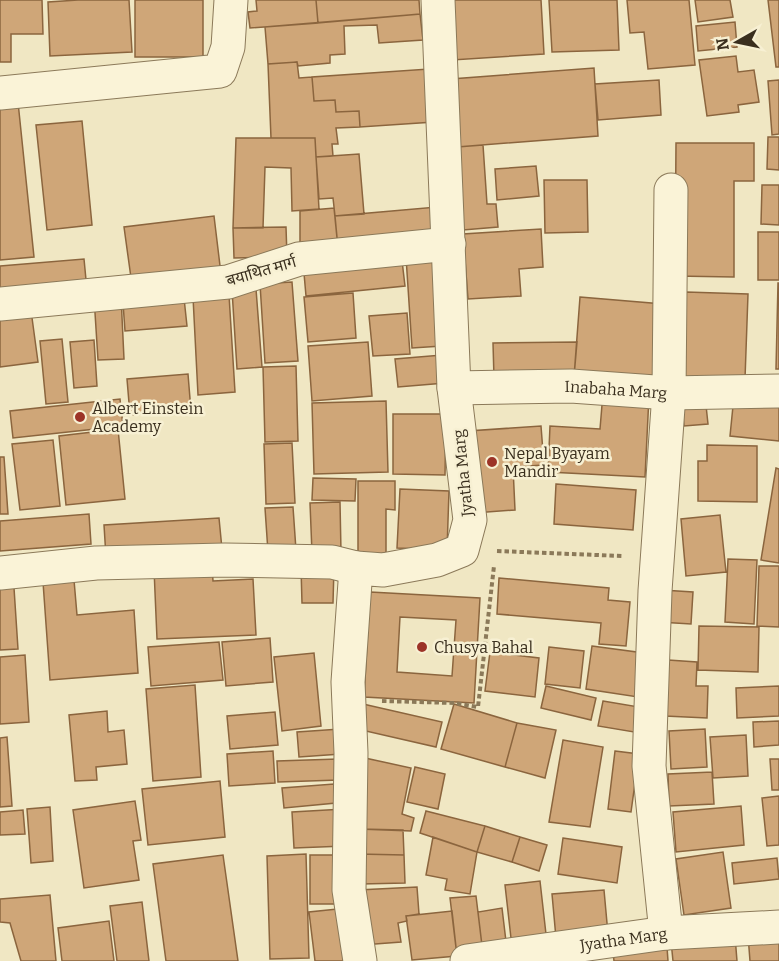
<svg xmlns="http://www.w3.org/2000/svg" width="779" height="961" font-family="Bitter,'Noto Sans Devanagari',serif">
<style>
.building{fill:#cfa678;stroke:#8b653e;stroke-width:1.5;fill-rule:evenodd}
.lines{fill:none;stroke-linecap:round;stroke-linejoin:round}
.minor-casing{stroke:#8b7959;stroke-width:35}
.path{stroke:#8b7959;stroke-width:4;stroke-dasharray:4.5 3;stroke-linecap:butt}
.minor{stroke:#faf3d7;stroke-width:33}
.poi-dot{fill:#9c3327;stroke:#f7f0d3;stroke-width:2}
.labels{text-anchor:middle;dominant-baseline:central;stroke-width:5;stroke-linejoin:round;paint-order:stroke}
.street-label{font-size:16px;fill:#3a2f1e;stroke:#f7f0d3}
.poi-label{font-size:16px;fill:#3a2f1e;stroke:#f7f0d3;text-anchor:start}
</style>
<rect width="100%" height="100%" fill="#f0e7c3"/>
<path class="building" d="M0,0H42L43,34H11V62H0Z
M78,0H129L132,52L50,56L48,2Z
M135,0H203V57H135Z
M256,0H316L318,23L250,28L248,12L257,11Z
M316,0H419L420,14L318,23Z
M449,0H541L544,54L452,60Z
M549,0H617L619,50L552,52Z
M627,0H689L695,65L648,69L644,32L630,33Z
M695,0H730L733,17L698,22Z
M768,0H779V67H776Z
M420,14L423,40L379,43L377,25L344,26L345,54L330,55V63L298,66L297,62L268,64L265,27Z
M735,22L737,47L698,51L696,26Z
M736,56L738,72L754,70L759,102L738,105L739,112L707,116L699,60Z
M297,62L299,78L312,77L314,101L335,100L336,112L359,111L360,127L336,128L338,144H332L333,156L316,157L315,138H271L268,64Z
M594,68L598,136L457,147L451,79Z
M429,69L434,122L360,127L359,111L336,112L335,100L314,101L312,77Z
M659,80L661,115L598,120L595,84Z
M779,80V134L772,135L768,81Z
M18,102L34,257L0,260V103Z
M82,121L92,225L47,230L36,125Z
M768,137H779V170L767,169Z
M236,138H315L319,209L292,211L291,168L265,167L263,228H233Z
M676,143H754V181H734V277L675,276Z
M483,145L487,204H496L498,227L463,230L457,147Z
M359,154L364,214L335,216L333,198L319,199L316,157Z
M536,166L539,196L497,200L495,169Z
M544,180H587L588,232L545,233Z
M762,185H779V225L761,224Z
M437,207L440,239L338,248L335,216Z
M334,208L338,248L300,251V211Z
M214,216L221,274L132,285L124,227Z
M286,227L287,257L234,258L233,228Z
M541,229L543,267L519,269L521,296L468,299L463,234Z
M758,232H779V280H758Z
M401,252L405,286L306,296L303,262Z
M436,255L442,346L412,348L406,257Z
M84,259L87,290L0,299V266Z
M292,282L298,361L265,363L260,284Z
M778,283H779V369H776Z
M256,289L262,367L237,369L232,290Z
M686,292L748,294L745,379L683,377Z
M353,293L356,338L308,342L304,297Z
M229,295L235,392L198,395L193,297Z
M121,296L124,359L98,360L94,297Z
M580,297L663,304L658,383L574,377Z
M184,298L187,326L125,331L123,303Z
M30,303L38,362L0,367V308Z
M407,313L410,354L373,356L369,316Z
M62,339L68,402L46,404L40,341Z
M94,340L97,386L74,388L70,342Z
M368,342L372,396L312,401L308,346Z
M577,342L574,377L494,378L493,343Z
M442,355L445,383L398,387L395,359Z
M296,366L298,441L265,442L263,367Z
M188,374L191,411L130,415L127,379Z
M603,393L649,396L645,477L548,472L550,426L600,429Z
M705,396L708,424L684,426L681,399Z
M734,396L779,400V441L730,436Z
M120,399L123,426L13,438L10,411Z
M386,401L388,472L314,474L312,403Z
M393,414H446L445,475L393,474Z
M541,426L544,465L513,467L515,510L474,513L468,431Z
M118,429L125,499L66,505L59,436Z
M53,440L60,506L20,510L12,444Z
M292,443L295,503L266,504L264,444Z
M707,445L757,446V502L698,501V461H707Z
M0,457H4L8,514H0Z
M776,468L779,469V563L761,560Z
M313,478L356,479L355,501L312,500Z
M358,481H395V510L386,509V556H358Z
M556,484L636,490L633,530L554,524Z
M400,489L449,491L447,550L397,548Z
M340,502L341,552L312,553L310,503Z
M293,507L296,550L268,552L265,508Z
M89,514L91,544L0,551V521Z
M720,515L726,572L686,576L681,519Z
M219,518L222,549L106,557L104,525Z
M728,559L757,560L754,624L725,622Z
M212,566L213,581L253,579L256,635L157,639L154,569Z
M759,566H779V627L757,626Z
M334,567L333,603H302L301,568Z
M499,578L609,588L608,600L630,602L626,646L599,644L601,623L497,614Z
M74,580L77,615L134,610L138,673L50,680L43,582Z
M0,588H14L18,649L0,650Z
M662,590L693,592L691,624L659,622Z
M370,592L480,598L474,703L364,697ZM400,617L456,620L452,676L397,672Z
M699,626L759,627L758,672L698,670Z
M270,638L273,682L226,686L222,642Z
M219,642L223,680L151,686L148,647Z
M592,646L644,653L638,697L586,689Z
M549,647L584,651L580,688L545,684Z
M490,652L539,658L535,697L485,691Z
M314,653L321,726L282,731L274,657Z
M25,655L29,722L0,724V657Z
M668,660L697,662L696,686H708L707,718L665,716Z
M195,685L201,777L153,781L146,689Z
M546,686L596,698L591,720L541,708Z
M779,686V716L737,718L736,688Z
M603,701L639,707L634,732L598,726Z
M363,704L442,722L436,747L357,729Z
M454,704L517,723L505,767L441,749Z
M107,711L108,732L124,730L127,764L96,767L97,780L75,781L69,715Z
M275,712L278,745L230,749L227,716Z
M779,721V745L754,747L753,722Z
M517,723L556,730L545,778L505,767Z
M340,729L341,754L299,757L297,732Z
M705,729L707,767L671,769L669,731Z
M746,735L748,776L713,778L710,737Z
M7,737L12,806L0,807V738Z
M563,740L603,747L590,827L549,822Z
M273,751L275,783L229,786L227,754Z
M615,751L639,754L631,812L608,809Z
M365,758L411,768L402,814L414,818L411,831L359,829Z
M338,759L339,780L278,782L277,761Z
M770,759H779V790H772Z
M415,767L445,774L438,809L407,802Z
M712,772L714,804L669,806L668,774Z
M220,781L225,837L148,845L142,789Z
M334,784L336,803L284,808L282,788Z
M779,796V845L767,846L762,798Z
M135,801L141,840L133,841L139,880L84,888L73,810Z
M741,806L744,845L676,852L673,812Z
M50,807L53,861L31,863L27,809Z
M344,809L345,846L294,848L292,812Z
M23,810L25,834L0,835V812Z
M426,811L485,826L477,852L420,833Z
M485,826L520,837L512,862L477,852Z
M359,829L403,830L404,855L358,854Z
M433,837L477,852L470,894L445,890L447,879L426,875Z
M520,837L547,845L539,871L512,862Z
M563,838L622,847L617,883L558,874Z
M723,852L731,908L684,915L676,859Z
M306,854L309,958L270,959L267,856Z
M358,854L404,855L405,883L361,884Z
M223,855L238,961H166L153,864Z
M310,855H345L346,904H310Z
M777,858L779,879L734,884L732,863Z
M540,881L547,943L512,947L505,885Z
M417,887L419,914L406,916L407,921L398,923L401,942L362,945L358,890Z
M604,890L608,934L556,938L552,894Z
M50,895L56,961H21L10,923L0,922V899Z
M476,896L483,954L457,956L450,898Z
M142,902L149,961H117L110,906Z
M347,908L350,961H315L309,912Z
M502,908L507,950L483,954L478,912Z
M452,911L457,956L412,960L406,916Z
M109,921L114,961H62L58,928Z
M779,933V961H750L748,935Z
M735,936L737,961H673L671,941Z
M667,947L668,961H614L613,952Z"/>
<g class="lines">
<defs>
<g id="minor">
<path d="M0,93L220,71L228,47L231,0"/>
<path d="M0,304L228,282L299,259L449,244"/>
<path id="s1" d="M454,388L571,386L669,393L779,391"/>
<path d="M0,573L96,563L225,560L332,562L356,568"/>
<path d="M666,933L649,766L655,591L669,393L671,190"/>
<path d="M360,961L349,890L351,753L348,682L356,568L383,570L437,560L462,550L470,520L454,388L438,0"/>
<path id="s2" d="M467,961L666,933L779,927"/>
</g>
</defs>
<use href="#minor" class="minor-casing"/>
<path class="path" d="M497,551L622,556
M382,701L454,703L478,707L494,566"/>
<use href="#minor" class="minor"/>
</g>
<g class="poi-dot">
<circle cx="80" cy="417" r="6"/>
<circle cx="492" cy="462" r="6"/>
<circle cx="422" cy="647" r="6"/>
</g>
<g class="labels">
<g class="street-label">
<text transform="translate(261 271) rotate(-16)">बयाथित मार्ग</text>
<text stroke="none"><textPath href="#s1" startOffset="162">Inabaha Marg</textPath></text>
<text transform="translate(463 473) rotate(-96)">Jyatha Marg</text>
<text stroke="none"><textPath href="#s2" startOffset="158">Jyatha Marg</textPath></text>
</g>
<g class="poi-label">
<text x="92" y="408">Albert Einstein<tspan x="92" dy="18">Academy</tspan></text>
<text x="504" y="453">Nepal Byayam<tspan x="504" dy="18">Mandir</tspan></text>
<text x="434" y="647">Chusya Bahal</text>
</g>
</g>
<g transform="translate(737 42) rotate(261)" stroke="#f7f0d3" stroke-width="4.5" paint-order="stroke">
<path d="M0-4.5L10 22L0 15L-10 22Z" fill="#3a2f1e"/>
<text y="-9" font-size="16" font-weight="bold" text-anchor="middle" fill="#3a2f1e">N</text>
</g>
</svg>
